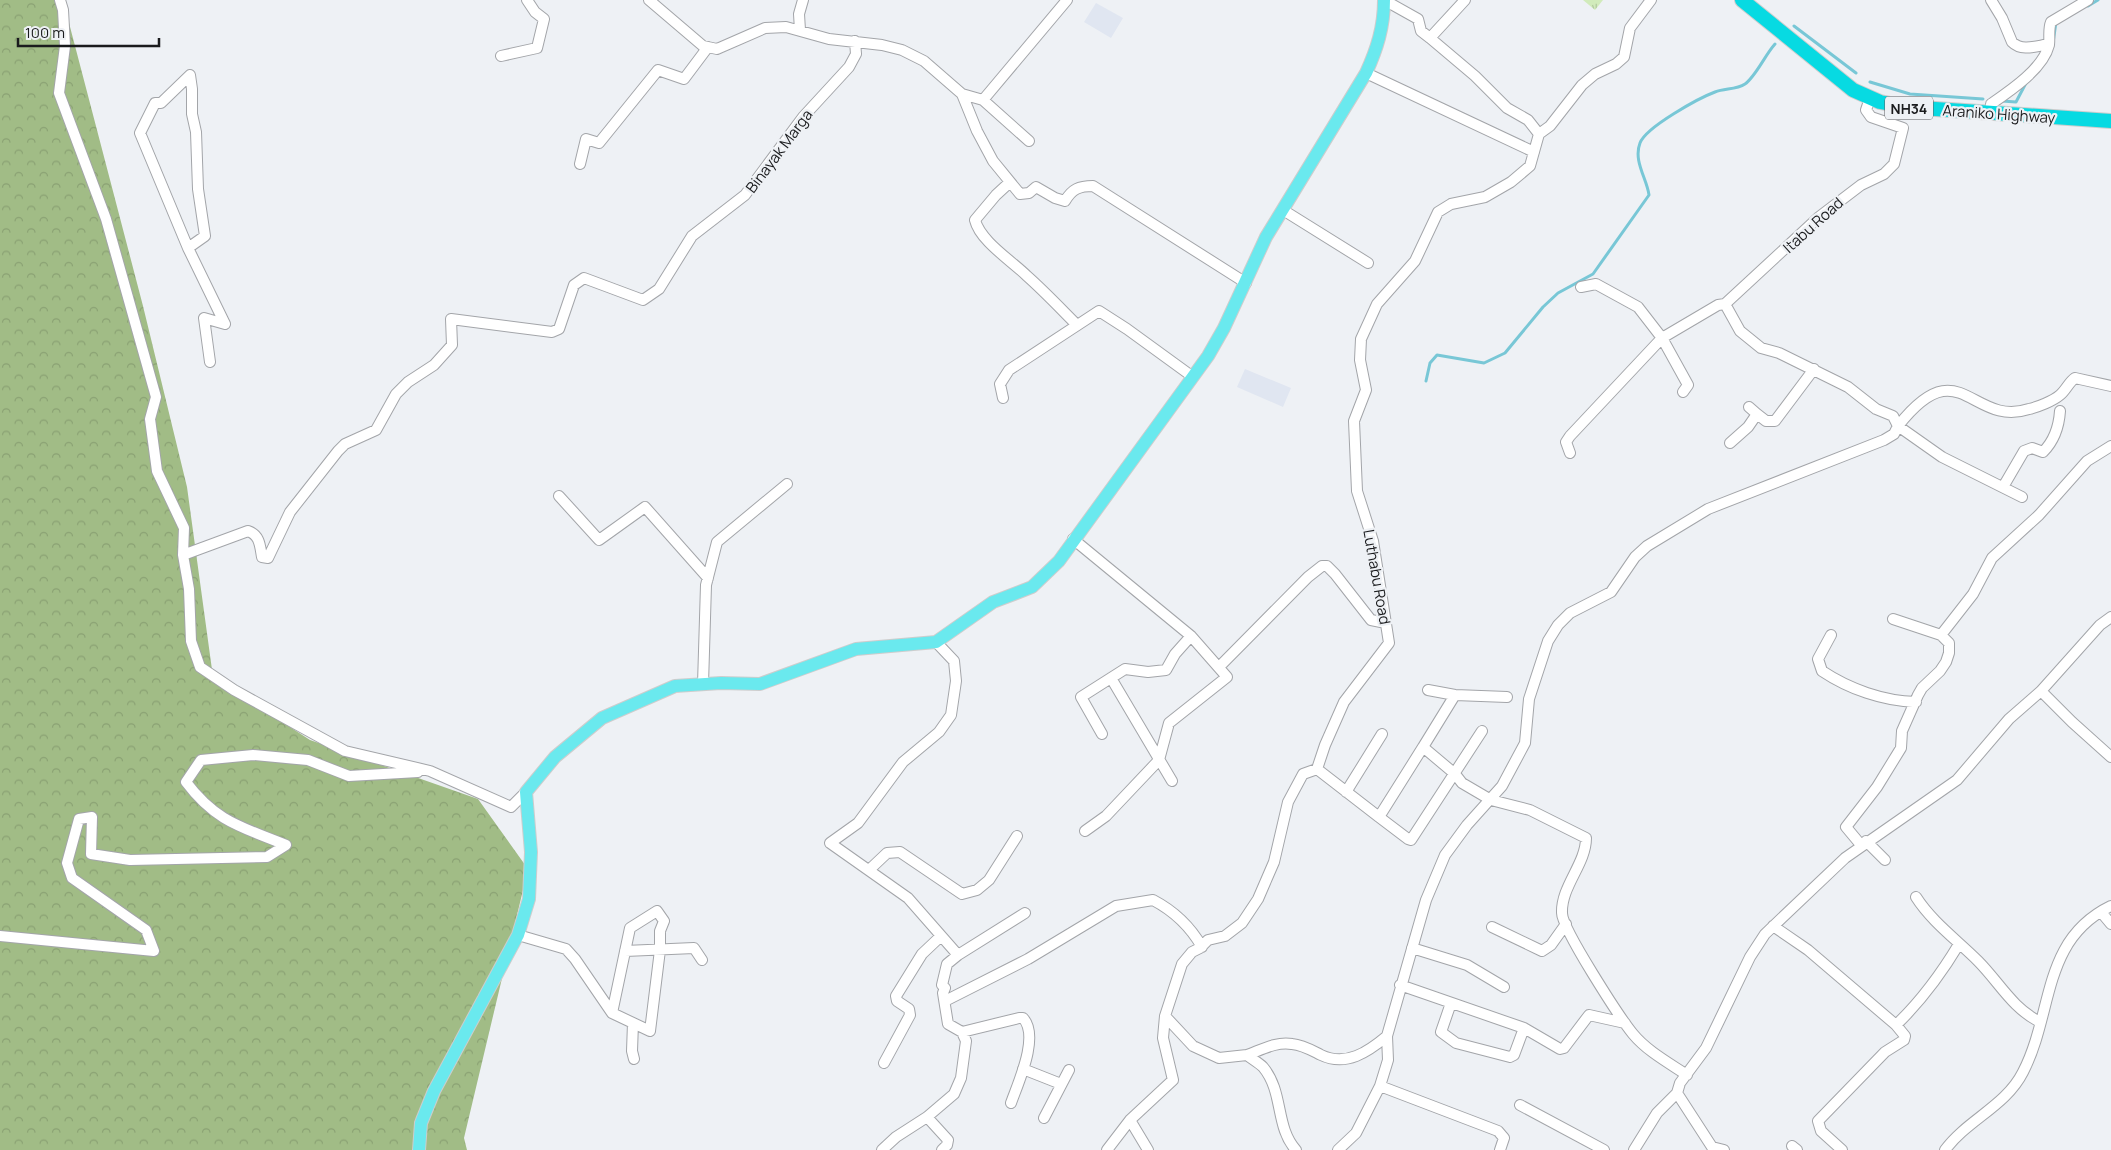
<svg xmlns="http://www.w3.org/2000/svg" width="2111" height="1150" font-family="Manrope,sans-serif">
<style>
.built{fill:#e0e6f1}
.forest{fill:url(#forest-crowns)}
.park{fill:url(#park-tufts)}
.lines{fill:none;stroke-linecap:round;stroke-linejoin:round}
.stream{stroke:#78c7d6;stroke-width:3}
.minor-casing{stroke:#a3a5a9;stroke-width:12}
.major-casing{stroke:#cdcdcd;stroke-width:14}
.highway-casing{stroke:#cdcdcd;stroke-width:16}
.minor{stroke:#fff;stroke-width:10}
.major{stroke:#6ae9ee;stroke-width:12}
.highway{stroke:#07dae2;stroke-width:14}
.labels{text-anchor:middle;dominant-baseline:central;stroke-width:4.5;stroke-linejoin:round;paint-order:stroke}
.shield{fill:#eef1f5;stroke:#5a5b5e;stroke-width:1}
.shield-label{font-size:14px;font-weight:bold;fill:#1a1b1d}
.street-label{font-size:15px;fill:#1a1b1d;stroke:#eef1f5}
</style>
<defs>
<pattern id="forest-crowns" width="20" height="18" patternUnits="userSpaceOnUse" patternTransform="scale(1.25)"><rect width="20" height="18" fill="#a1bc86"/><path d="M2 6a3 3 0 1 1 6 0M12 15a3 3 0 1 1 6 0" fill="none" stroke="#8aa173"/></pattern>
<pattern id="park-tufts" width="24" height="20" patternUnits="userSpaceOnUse" patternTransform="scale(1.25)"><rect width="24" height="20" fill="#d1ebbb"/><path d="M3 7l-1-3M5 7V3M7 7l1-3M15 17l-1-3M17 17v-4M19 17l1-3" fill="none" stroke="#b3c9a0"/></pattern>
</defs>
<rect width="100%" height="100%" fill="#eef1f5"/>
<path class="built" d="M1096,3L1123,18L1111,38L1084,22Z
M1245,369L1291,388L1283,407L1237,387Z"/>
<path class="forest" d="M0,0H63L143,306L187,487L213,677L310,740L478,799L528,869L464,1138L467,1150H0Z"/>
<path class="park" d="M1583,0H1603L1595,10Z"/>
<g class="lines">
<path class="stream" d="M2088,6L2098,0
M1794,26L1856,73
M2053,43L2056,22
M1870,82L1910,94L1983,99
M2002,101L2016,102L2026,83
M1426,381L1430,363L1437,355L1484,363L1505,353L1543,307L1558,293L1593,274L1649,195C1647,179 1633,161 1640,143C1646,127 1699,98 1715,92C1725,88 1736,90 1745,84C1756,76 1765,55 1775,44"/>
<defs>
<path id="minor" d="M60,0L63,10L65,46L59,93L106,219L156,397L150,419L157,471L184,528L183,555L189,589L191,641L200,667L234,690L345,751L430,771L511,807L526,792
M649,0L703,46L717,49L765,28L786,27L829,39L882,45L902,50L924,61L962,94L977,131L993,161L1020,194L1029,193L1036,187L1055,198L1065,201C1072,189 1079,186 1093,186L1246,283
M1384,0L1418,19L1421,31L1430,38L1465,0
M1991,0L2002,18L2012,42C2022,52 2036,46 2049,44
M800,30L799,14L803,0
M1430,38L1475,76L1507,108L1528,120L1539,134
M501,56L537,48L544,19L535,12L527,0
M1366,73L1534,152
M962,94L983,100L1067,0
M983,100L1029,141
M1991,114V104C2010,91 2043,69 2049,45C2050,37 2048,29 2051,22L2088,0
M580,164L586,139L599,143L658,70L684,79L708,47
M1009,183L996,195L975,220C980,241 1012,261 1027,276C1044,291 1060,308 1077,325
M1283,210L1368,263
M188,248L205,236L198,189L196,132L192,114V89L190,75L161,103H155L140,133L188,248L225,324L204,318L210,362
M1581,287L1596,284L1638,307L1662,338L1688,385L1683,392
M1003,398L1000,384L1009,370L1099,311L1127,329L1193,377
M1749,407L1757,414
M1730,443L1748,427L1757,414L1766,421H1775L1814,369
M1570,453L1566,442L1570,436L1662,338L1718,305L1725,304
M2003,487L2024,451L2032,448L2043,452C2054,441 2059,426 2060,411
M559,496L599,540L645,507L708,578
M2022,497L1942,457L1898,426C1960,347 1971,428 2029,409C2038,407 2053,401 2060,395C2066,390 2069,382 2075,378L2111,386
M1073,539L1191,636L1227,677L1169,723L1159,760L1106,816L1085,831
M183,555L248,531C260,535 260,546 262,557L268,558L290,512L338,451L345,444L376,430L396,394L408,382L434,365L452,345L451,319L552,332L559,329L574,285L584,278L643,300L659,289L692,236L745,195L803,117L849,67L856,54L855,41
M1831,635L1818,659L1822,671C1849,689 1883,701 1916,702
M1941,635L1973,594L1992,558L2039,515L2087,461L2111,446
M936,642L954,661L956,681L951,715L939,732L903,762L858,823L830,843L908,898L958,955
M1219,667L1308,577L1322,566H1327L1335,574L1371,620L1386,623
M1111,678L1172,781
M703,684L706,585L717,542L787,484
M1428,690L1455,695L1507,697
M2041,691L2072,722L2111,757
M1102,734L1081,697L1125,669L1148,672L1166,670L1175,654L1191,636
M1423,747L1455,695
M1317,769L1379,817L1423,747L1455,774L1462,783L1491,800L1530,810L1586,838C1586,864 1561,886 1562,913C1562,929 1620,1018 1633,1034C1647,1051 1669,1063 1687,1075
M1346,792L1382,734
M1379,817L1408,839L1411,840L1482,731
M1866,841L1885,860
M1861,845L1846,827L1877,787L1901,748L1902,731L1918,695L1922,688L1940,671L1946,662L1949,653V643L1941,635L1893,619
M869,870L887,853L900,852L962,894L977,890L989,880L1017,836
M1916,897C1932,922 1957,940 1978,961C1999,982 2012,1008 2040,1022
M2101,912L2111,924
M1773,926L1808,950L1896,1025L1905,1036L1904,1040L1885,1052L1818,1121L1821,1131L1842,1150
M1492,927L1542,951L1551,945L1566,924
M518,935L566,949L575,959L612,1013L650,1031L660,950V931L664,921L657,911L630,928L612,1013
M0,936L154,951L146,930L72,878L67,863L79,819L92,817L91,854L130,860L267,857L286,845C242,827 216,822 186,782L201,760L253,755L308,760L349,776L418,772
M1412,948L1467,965L1504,987
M625,951L694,948L702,960
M1400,985L1524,1028L1560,1049L1564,1048L1589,1015L1625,1023
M945,1001L1028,959L1116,906L1153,900C1174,911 1190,926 1202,947
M1451,1003L1441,1032L1456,1043L1510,1057L1514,1055L1524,1028
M1165,1016L1193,1046L1219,1058L1247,1055C1252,1059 1259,1063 1263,1067C1284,1092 1275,1127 1296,1150
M633,1023L632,1051L634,1059
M1896,1025C1921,1001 1941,974 1959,944
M962,1032L1019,1018H1023C1040,1036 1018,1083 1011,1103
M1247,1055C1261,1050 1277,1041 1292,1044C1303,1045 1311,1050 1321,1055C1346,1067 1368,1052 1387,1036
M884,1063L910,1015L909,1009L897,1001L896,996L922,954L941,936
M1023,1069L1061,1084
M1380,1086L1498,1131L1504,1138L1500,1150
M1677,1093L1712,1147L1724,1150
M1520,1105L1604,1150
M927,1117L948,1140L947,1145L942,1150
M1044,1118L1069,1070
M1130,1120L1148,1150
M1792,1146L1797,1150
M882,1150L896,1137L927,1117L954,1094L961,1078L966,1041L962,1032L948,1024L943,993L945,988L942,985L947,964L958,955L1025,913
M1107,1150L1130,1120L1173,1080L1163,1038L1165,1016L1182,964L1192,952L1200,948L1208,940L1225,936L1242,923L1258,899L1274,862L1288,802L1303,774L1317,769L1325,745L1344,702L1389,643L1373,541L1357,491L1354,421L1366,390L1360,360L1361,339L1377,304L1415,261L1438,212L1451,204L1485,197L1511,182L1530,166L1539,134L1550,126L1582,85L1595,74L1616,64L1624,57L1630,28L1651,0
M1338,1150L1356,1133L1380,1086L1388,1060L1387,1036L1426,900L1445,855L1467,825L1502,786L1525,743L1529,699L1548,641L1558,625L1570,613L1611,592L1635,557L1647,546L1708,509L1884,440L1894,434L1898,426L1893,416L1876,409L1848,387L1779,353L1761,348L1740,331L1725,304L1819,217L1861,185L1884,174L1894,164L1903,128L1871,117L1866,110L1870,98
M1634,1150L1657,1113L1677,1093L1680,1083L1706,1048L1750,957L1765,934L1845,858L1957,780L2009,719L2041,691L2100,625L2111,617
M1945,1150C1967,1120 2006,1106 2023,1072C2054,1012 2041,940 2111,906"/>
<path id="major" d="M419,1150L421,1123L434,1091L518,935L529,899L531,852L526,792L555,757L602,718L675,686L721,683L760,684L856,649L936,642L993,602L1032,587L1059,561L1208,356L1224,328L1266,237L1366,73C1377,49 1384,27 1384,0"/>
<path id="highway" d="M1742,0L1853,90L1880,102L1906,107L2111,121"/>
</defs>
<use href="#minor" class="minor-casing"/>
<use href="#major" class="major-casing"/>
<use href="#highway" class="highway-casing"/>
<use href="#minor" class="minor"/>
<use href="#major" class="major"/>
<use href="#highway" class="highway"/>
</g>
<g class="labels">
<rect class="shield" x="1885" y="96.5" width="48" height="23" rx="4"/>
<g class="shield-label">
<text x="1909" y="108">NH34</text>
</g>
<g class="street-label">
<text transform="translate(1999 114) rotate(4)">Araniko Highway</text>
<text transform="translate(779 151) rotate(-53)">Binayak Marga</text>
<text transform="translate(1813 225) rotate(-42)">Itabu Road</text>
<text transform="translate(1377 577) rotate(80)">Luthabu Road</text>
</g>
</g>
<path d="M18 38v8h141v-8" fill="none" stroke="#1a1b1d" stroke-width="2.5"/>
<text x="25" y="38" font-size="15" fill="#1a1b1d" stroke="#eef1f5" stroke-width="4" paint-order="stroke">100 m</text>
</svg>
